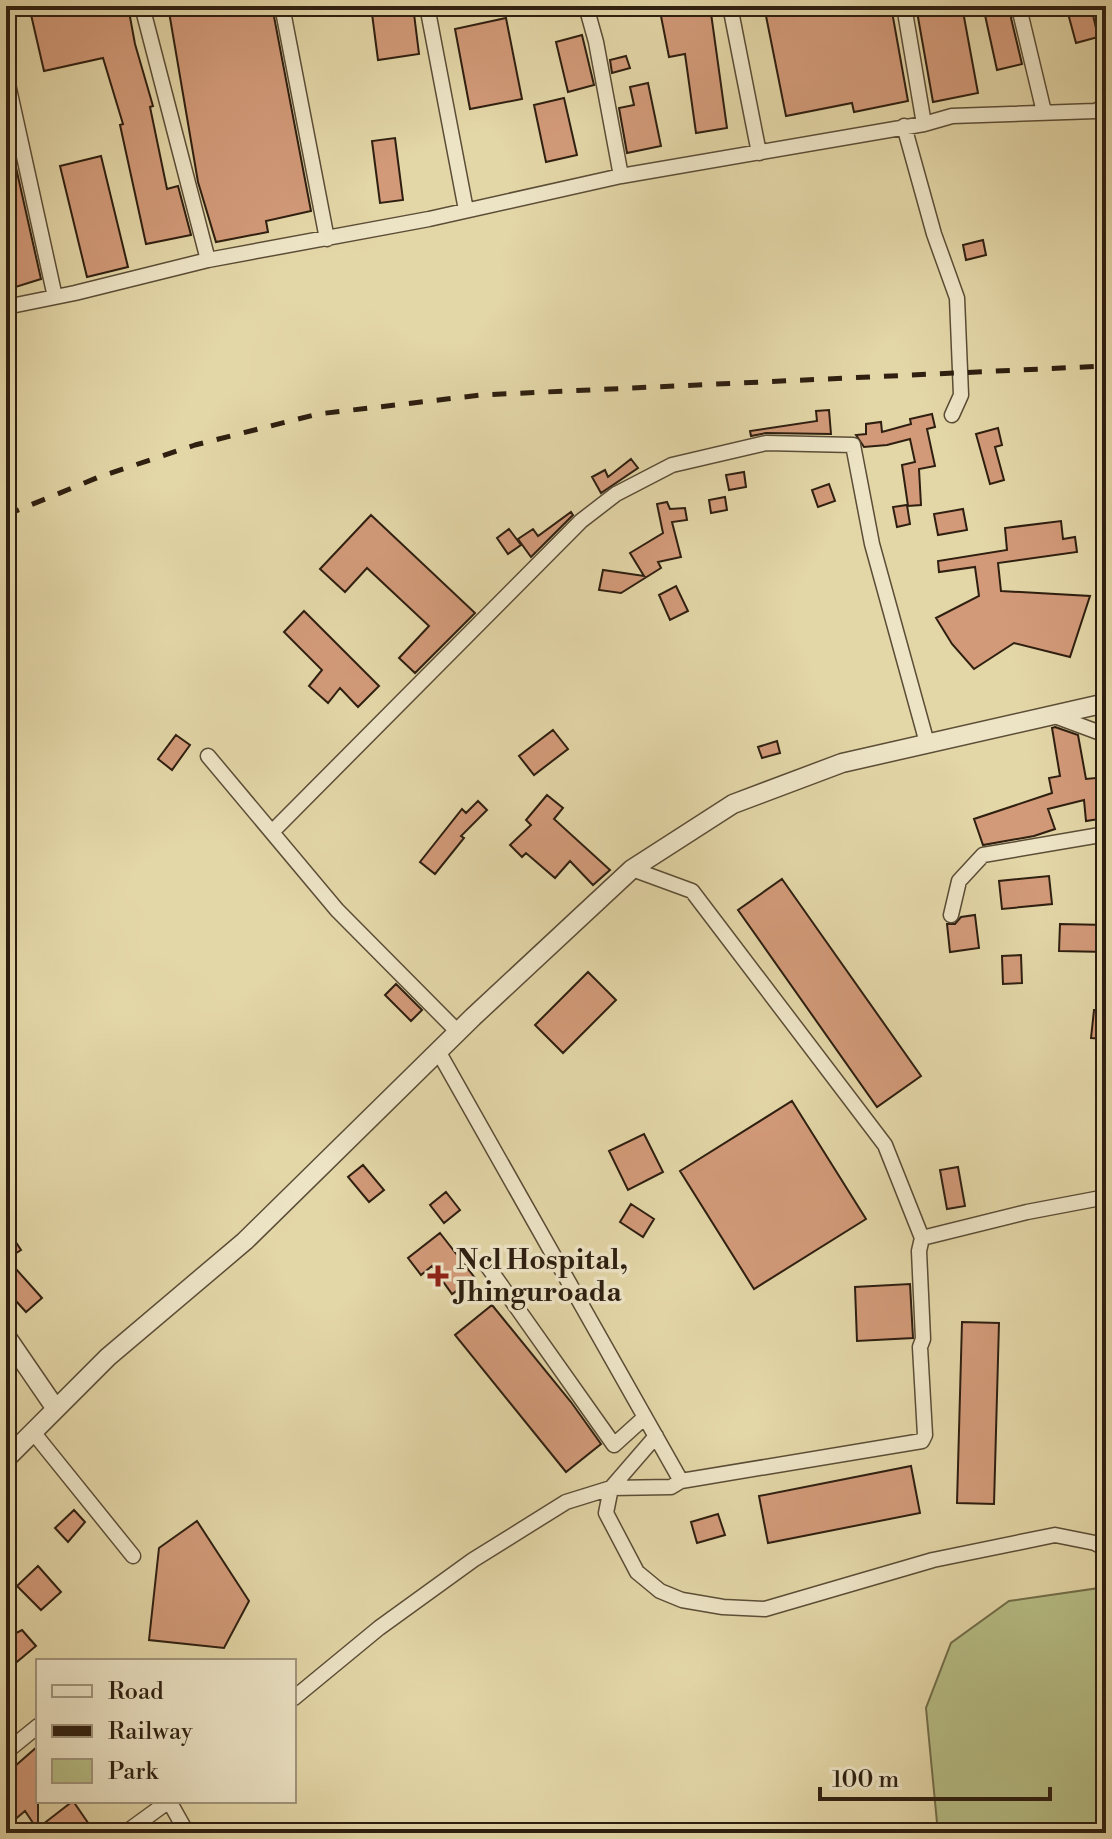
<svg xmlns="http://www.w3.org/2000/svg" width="1112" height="1839" font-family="'Libre Bodoni',serif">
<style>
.green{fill:#b6bd85;stroke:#726e4a;stroke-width:2}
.building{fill:#d29a79;stroke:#2e1f10;stroke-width:2}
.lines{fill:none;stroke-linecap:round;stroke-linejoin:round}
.minor-casing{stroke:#5b4d36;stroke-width:17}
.tertiary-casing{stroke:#5b4d36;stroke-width:21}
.minor{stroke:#ede4c6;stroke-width:14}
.tertiary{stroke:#ede4c6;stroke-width:18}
.rail{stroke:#2e1f10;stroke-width:5;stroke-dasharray:14 14;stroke-linecap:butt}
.poi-dot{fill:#8f2418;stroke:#ede4c6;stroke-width:3}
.labels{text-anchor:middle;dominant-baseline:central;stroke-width:7;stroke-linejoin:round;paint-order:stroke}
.poi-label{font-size:28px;font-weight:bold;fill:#2e1f10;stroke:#ede4c6;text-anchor:start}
</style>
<rect width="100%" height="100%" fill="#e3d6a7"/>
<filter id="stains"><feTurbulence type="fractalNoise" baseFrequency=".0025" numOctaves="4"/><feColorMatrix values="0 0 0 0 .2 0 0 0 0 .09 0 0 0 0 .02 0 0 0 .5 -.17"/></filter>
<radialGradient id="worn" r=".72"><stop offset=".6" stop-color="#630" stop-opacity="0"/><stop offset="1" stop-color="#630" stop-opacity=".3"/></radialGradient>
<path class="green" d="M1106,1587V1833H938L926,1708L951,1643L1009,1601Z"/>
<path class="building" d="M29,6H128L135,44L153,106L150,107L167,189L178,186L191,235L146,244L120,125L123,124L103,58L44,71Z
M168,6H272L311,211L266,221L268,232L216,242L198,182Z
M371,6H413L419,54L378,60Z
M659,6H710L727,128L696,133L685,54L669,57Z
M764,6H891L908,101L854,112L852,103L786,116Z
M916,6H962L978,93L933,102Z
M983,6H1016L1011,18L1022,64L997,70Z
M1066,6H1091L1098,37L1076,43Z
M506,18L522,99L470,109L455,29Z
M582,35L594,85L568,92L556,42Z
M626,56L630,68L612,73L610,60Z
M648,83L661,146L627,153L619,108L634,105L630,87Z
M564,98L577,155L546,162L534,105Z
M6,123L41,279L6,290Z
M395,138L403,200L380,203L372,141Z
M101,156L128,267L87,277L60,166Z
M983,240L986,255L966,260L963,245Z
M829,410L831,434L766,433L751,436L750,431L817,421L816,411Z
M932,414L935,427L927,429L935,466L919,469L921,505L908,506L902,465L915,462L910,439L887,445L864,447L856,435L866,434V424L881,422L882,432L911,424L910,419Z
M998,428L1002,445L995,447L1004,480L990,484L976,434Z
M631,459L638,468L601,493L592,477L605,470L608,477Z
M744,472L746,487L729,490L726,475Z
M829,484L835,501L818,507L812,490Z
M725,497L727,510L711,513L709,500Z
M667,502L670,509L685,508L687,520L672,522L681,557L658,562L661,568L621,593L599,590L603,570L644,576L630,553L663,533L657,504Z
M907,505L910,524L897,527L893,507Z
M963,509L967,530L938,535L934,514Z
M571,512L573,515L531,557L518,539L533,529L538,536Z
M371,515L475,613L415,673L399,658L429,626L367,568L345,592L320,569Z
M1061,521L1063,539L1075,537L1077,552L998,563L1001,591L1090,596L1070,657L1014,643L974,669L952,644L936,618L979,596L975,567L939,572L938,561L1007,550L1005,528Z
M509,529L521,545L508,554L497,538Z
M676,586L688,611L670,620L659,595Z
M304,611L379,686L358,707L340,688L328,703L309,686L322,670L284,632Z
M1055,727L1078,735L1086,779L1106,777V818L1086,821L1084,800L1048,809L1055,829L1034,836L983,845L974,819L1052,793L1049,778L1060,776L1052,728Z
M553,730L568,749L534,775L519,756Z
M176,735L190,745L172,770L158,759Z
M777,741L780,753L762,758L758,747Z
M547,795L563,808L554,819L610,870L593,885L570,861L555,878L526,853L522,857L510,845L531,825L526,820Z
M478,801L487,810L461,836L464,838L435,874L420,862L462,809L466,813Z
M1049,876L1052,904L1002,909L999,881Z
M782,879L921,1076L877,1107L738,910Z
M975,915L979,948L950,952L947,924H955L961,917Z
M1060,924L1106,925V952L1059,951Z
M1021,955L1022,983L1003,984L1002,956Z
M588,972L616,1000L563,1053L535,1025Z
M396,984L422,1010L411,1021L385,995Z
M1094,1010L1106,1011V1039L1091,1038Z
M792,1101L866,1219L754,1289L680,1171Z
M644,1134L663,1172L628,1190L609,1151Z
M363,1165L384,1190L369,1202L348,1177Z
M958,1167L965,1206L947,1209L940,1170Z
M446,1192L460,1210L444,1223L430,1205Z
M631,1204L654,1219L643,1237L620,1222Z
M6,1227L21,1250L7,1259L42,1298L26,1312L6,1290Z
M440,1233L475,1278L452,1294L432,1266L421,1275L408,1258Z
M910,1284L913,1338L857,1341L855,1287Z
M492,1305L571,1402L601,1444L566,1472L455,1335Z
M962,1322L999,1323L994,1504L957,1503Z
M911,1466L920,1513L768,1543L759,1496Z
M74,1510L85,1522L68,1542L55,1528Z
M718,1514L725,1535L697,1543L691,1522Z
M197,1521L249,1601L224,1648L149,1640L159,1548Z
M38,1566L61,1592L41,1610L17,1586Z
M22,1630L36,1646L6,1671V1638Z
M38,1746V1828L73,1801L95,1833H31L37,1829L25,1811L6,1827V1774Z"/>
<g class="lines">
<defs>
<path id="minor" d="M142,6L208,260
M282,6L327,239
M427,6L466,210
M586,6L596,42L621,176
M730,6L759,153
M904,6L924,124
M1021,16L1044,112
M6,75L55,297
M904,126L934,234L957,298L961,395L952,415
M6,307L75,293L208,260L429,219L621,176L924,124L952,116L1095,111L1106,106
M1052,715L1106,735
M208,756L337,910L458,1032
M272,832L581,521L616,494L672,465L766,443L853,445L872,544L927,743
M951,915L959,881L983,855L1106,834
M438,1051L681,1481
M922,1238L1027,1212L1106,1197
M486,1264L614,1445L645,1417
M33,1432L133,1556
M656,1436L611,1488L606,1513L637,1572L660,1591L682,1600L723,1607L765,1609L933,1560L1055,1535L1095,1543L1106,1549
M294,1698L379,1628L473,1560L566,1502L611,1488L671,1487L681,1481L922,1441L925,1435L920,1347L923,1339L919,1251L922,1238L885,1145L692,891L632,869
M6,1752L38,1726
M125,1833L169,1801L187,1833"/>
<path id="tertiary" d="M6,1336L56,1409
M6,1459L108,1357L245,1241L473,1017L632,869L733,804L842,763L1106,703"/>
</defs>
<use href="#minor" class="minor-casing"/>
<use href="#tertiary" class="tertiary-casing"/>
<use href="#minor" class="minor"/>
<use href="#tertiary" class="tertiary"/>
<path class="rail" d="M6,515L99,477L195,445L318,414L481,395L1106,366"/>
</g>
<path class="poi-dot" d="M434 1264h8v8h8v8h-8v8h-8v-8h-8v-8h8z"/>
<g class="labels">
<g class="poi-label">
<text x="456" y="1260">Ncl Hospital,<tspan x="456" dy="32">Jhinguroada</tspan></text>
</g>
</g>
<rect width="1112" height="1839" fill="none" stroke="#e3d6a7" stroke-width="32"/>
<rect x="8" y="8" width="1096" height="1823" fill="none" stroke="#2e1f10" stroke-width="4"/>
<rect x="16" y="16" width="1080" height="1807" fill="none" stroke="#2e1f10" stroke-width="2"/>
<rect x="36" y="1659" width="260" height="144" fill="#ede4c6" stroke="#a1957d" stroke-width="2"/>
<rect x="52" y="1685" width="40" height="12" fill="#ede4c6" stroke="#a1957d" stroke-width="2"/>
<text x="108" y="1699" font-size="24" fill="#2e1f10">Road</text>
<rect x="52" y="1725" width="40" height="12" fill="#2e1f10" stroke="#a1957d" stroke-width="2"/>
<text x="108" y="1739" font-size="24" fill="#2e1f10">Railway</text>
<rect x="52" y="1759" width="40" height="24" fill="#b6bd85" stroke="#a1957d" stroke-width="2"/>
<text x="108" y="1779" font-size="24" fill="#2e1f10">Park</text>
<path d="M820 1787v12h230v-12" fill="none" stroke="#2e1f10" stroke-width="4"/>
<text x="832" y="1787" font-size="24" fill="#2e1f10" stroke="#ede4c6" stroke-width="6" paint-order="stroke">100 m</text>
<rect width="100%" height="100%" filter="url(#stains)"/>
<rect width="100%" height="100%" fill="url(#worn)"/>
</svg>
